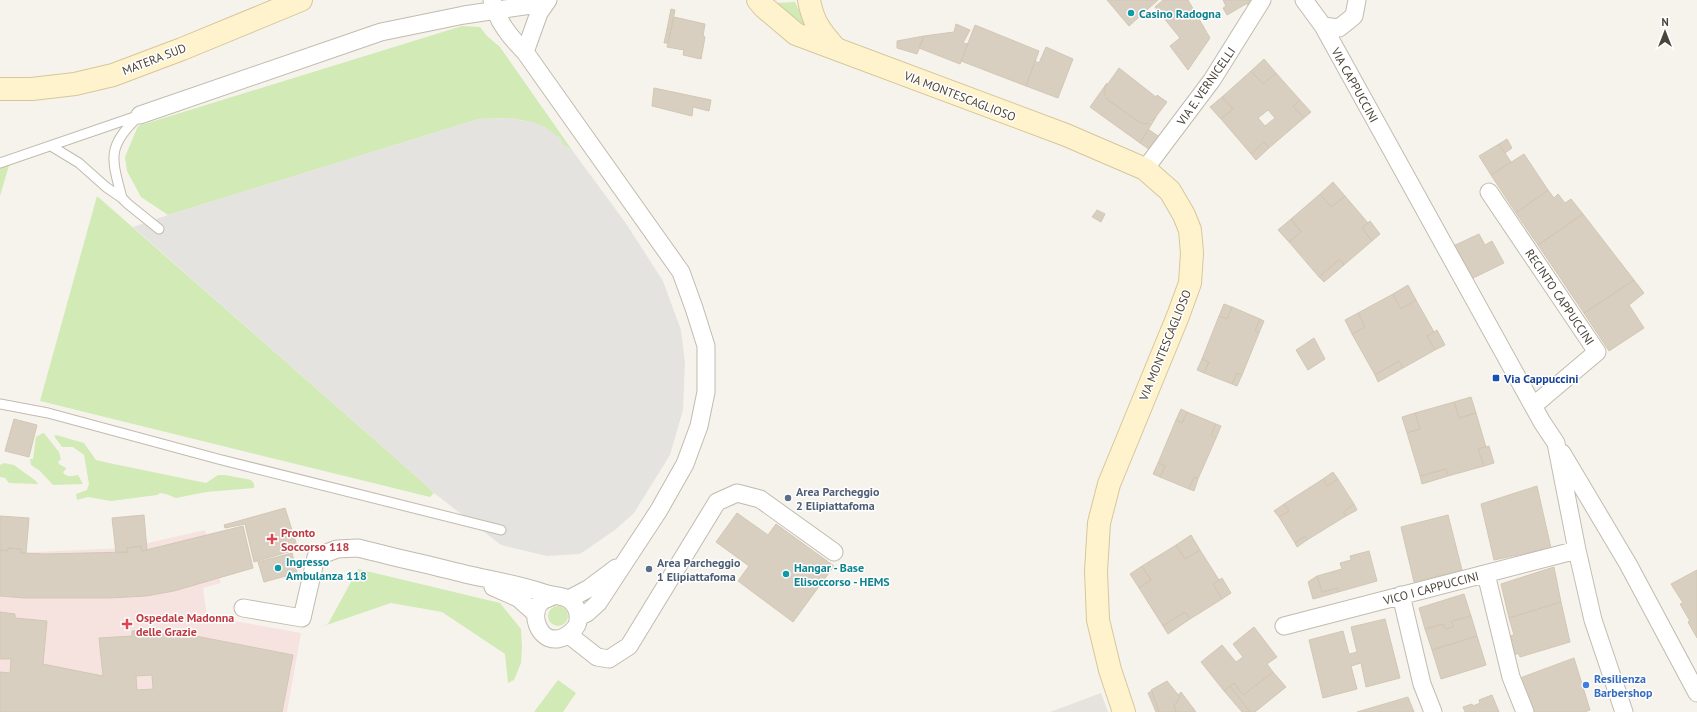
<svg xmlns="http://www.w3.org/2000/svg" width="1697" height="712" font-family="'PT Sans',sans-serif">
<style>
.industrial{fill:#e6e2dd}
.medical{fill:#f6e3e0}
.green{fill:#d2eab5}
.parking{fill:#e5e3e0}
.building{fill:#d8cfc1;stroke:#d3c7b4;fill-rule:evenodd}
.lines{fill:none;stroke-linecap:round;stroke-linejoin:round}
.lane-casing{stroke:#c2bbae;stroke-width:11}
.street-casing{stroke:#c2bbae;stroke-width:19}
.secondary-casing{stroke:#d6c79b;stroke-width:24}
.lane{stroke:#fff;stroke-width:9}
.street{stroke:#fff;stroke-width:17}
.secondary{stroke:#fff3cd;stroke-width:22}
.culture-dot{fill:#0f9aa8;stroke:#fff;stroke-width:1.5}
.transit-dot{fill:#1a4fb4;stroke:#fff;stroke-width:1.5}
.service-dot{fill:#5c6f8a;stroke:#fff;stroke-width:1.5}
.health-dot{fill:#e0444e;stroke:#fff;stroke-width:1.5}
.shop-dot{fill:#3f7fe0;stroke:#fff;stroke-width:1.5}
.labels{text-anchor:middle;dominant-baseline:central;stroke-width:3;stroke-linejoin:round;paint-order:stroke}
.culture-label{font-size:12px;font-weight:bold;fill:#0d838f;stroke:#fff;text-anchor:start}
.street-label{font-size:12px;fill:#4b4439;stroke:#fff}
.transit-label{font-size:12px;font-weight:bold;fill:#164399;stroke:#fff;text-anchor:start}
.service-label{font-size:12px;font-weight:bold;fill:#4e5e75;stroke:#fff;text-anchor:start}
.health-label{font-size:12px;font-weight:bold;fill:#be3a42;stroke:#fff;text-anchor:start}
.shop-label{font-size:12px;font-weight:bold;fill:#366cbe;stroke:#fff;text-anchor:start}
</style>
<rect width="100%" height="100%" fill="#f6f3ec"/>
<path class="industrial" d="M1101,693L1108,712H1050Z"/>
<path class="medical" d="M205,530L221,583L203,588L207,616L301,633L287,712H0V552L13,553L126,548Z"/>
<path class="green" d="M795,2L805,23V29L775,3Z
M462,26L480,27L487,36L500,47L572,150L563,145L560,138L535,123L511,118L479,119L168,215L141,197L127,171L125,157L138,126Z
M10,162L0,196V165Z
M97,196L425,484L434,493L430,497L40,401Z
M43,433H44L59,452L61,460L58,461L59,464L66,468V469L63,472C66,478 72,476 78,475L83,484L53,485L40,471L31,465L30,459H33L36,437Z
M56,435L84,443L96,460L109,463L206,483L218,475H225L251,480L254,484V488L206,492L176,498L166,494L160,493L157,495L111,501L88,497L77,500L76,494L87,490L89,484L84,455L73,447H62L54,436Z
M4,463L14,465L36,481L38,484L9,483L5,478L0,477V465Z
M358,569L500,603L521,629L522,648L521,663L514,680L508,683L505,654L442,612L391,603L315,629L328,624Z
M548 616a10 10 0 1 1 20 0a10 10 0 1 1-20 0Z
M558,680L576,693L563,712H534Z"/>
<path class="parking" d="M511,118L535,123L545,127L560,138L563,145L572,150L625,222L663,281L681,330L685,362L683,410L670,455L634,513L615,530L580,554L547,556L501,545L434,493L425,484L133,227L168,215L479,119Z"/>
<path class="building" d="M1107,0H1158L1129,26Z
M1163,0H1188L1210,38L1188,70L1170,46L1180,38L1155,7Z
M1223,0H1254L1251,5L1246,4L1227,15L1223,8L1226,6Z
M671,9L675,10L671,29H667Z
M674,17L705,24L703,36L705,37L701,59L683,55L684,50L667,47Z
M956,24L970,30L963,43L968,44L960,64L919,48L924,36L954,32Z
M975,25L1039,51L1026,86L961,61Z
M667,29H671L668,43H664Z
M924,36L917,54L897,48V41Z
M1046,47L1073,59L1058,98L1026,86L1035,61L1039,63Z
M1264,59L1276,73L1263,84L1251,71Z
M1119,68L1156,97L1157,95L1167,102L1151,123L1143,124L1139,122L1108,100L1105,97V88Z
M1251,71L1263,84L1276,73L1300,100L1293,106L1304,118L1269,148L1264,142L1251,154L1221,119L1233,109L1222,97ZM1268,110L1275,118L1265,126L1258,118Z
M1107,83L1104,92L1108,100L1139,122L1147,124L1156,117L1140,143L1090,107Z
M654,88L711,100L709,111L693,107L692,116L652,106Z
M1222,97L1233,109L1221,119L1210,107Z
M1300,100L1311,112L1304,118L1293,106Z
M1148,129L1161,138L1150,150L1140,143Z
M1507,139L1512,148L1505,153L1499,144Z
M1264,142L1269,148L1256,160L1251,154Z
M1499,144L1511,162L1491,175L1479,156Z
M1524,154L1548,190L1516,213L1491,175Z
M1333,182L1345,196L1331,207L1320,194Z
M1548,190L1554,198L1558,194L1565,203L1571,199L1583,214L1538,245L1516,213Z
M1320,194L1331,207L1345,196L1368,223L1362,228L1372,241L1344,265L1340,259L1319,277L1289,242L1301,232L1291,219Z
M1097,210L1105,214L1101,222L1092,217Z
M1583,214L1634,280L1584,313L1538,245Z
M1291,219L1301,232L1289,242L1278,230Z
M1370,221L1380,234L1372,241L1362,228Z
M1479,234L1485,245L1492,241L1504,263L1469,280L1451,247Z
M1340,259L1344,265L1324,282L1319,277Z
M1634,280L1644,293L1629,305L1644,328L1609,351L1584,313Z
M1408,285L1416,300L1401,309L1393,294Z
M1393,294L1401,309L1416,300L1434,332L1427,336L1435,350L1403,368L1399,361L1375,375L1352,334L1365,327L1358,313Z
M1224,304L1232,307L1227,319L1219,316Z
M1232,307L1260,319L1255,331L1259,333L1242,375L1237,373L1232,384L1204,373L1209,362L1202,359L1219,316L1227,319Z
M1358,313L1365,327L1352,334L1345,320Z
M1260,319L1264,321L1259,333L1255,331Z
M1437,330L1445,345L1435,350L1427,336Z
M1314,338L1325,359L1308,370L1296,350Z
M1202,359L1209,362L1204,373L1197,370Z
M1399,361L1403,368L1378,382L1375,375Z
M1237,373L1242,375L1237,386L1232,384Z
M1471,397L1476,413L1459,418L1454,402Z
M1454,402L1459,418L1476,413L1486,447L1478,449L1484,466L1448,476L1446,469L1420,476L1407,433L1420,429L1415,413Z
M1181,409L1187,412L1182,423L1176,420Z
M1187,412L1216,424L1211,435L1216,438L1198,479L1194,477L1189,489L1160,477L1165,466L1158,463L1176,420L1182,423Z
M1415,413L1420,429L1407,433L1402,417Z
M14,419L37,425L29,457L5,451Z
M1216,424L1221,426L1216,438L1211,435Z
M1489,446L1494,463L1484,466L1478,449Z
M1158,463L1165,466L1160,477L1153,474Z
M1446,469L1448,476L1422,484L1420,476Z
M1333,472L1338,479L1327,486L1323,479Z
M1194,477L1198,479L1194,491L1189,489Z
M1323,479L1327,486L1338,479L1354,504L1343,512L1346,516L1307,540L1305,536L1295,543L1279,517L1289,511L1284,504Z
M1537,486L1551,548L1494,560L1481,504Z
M1284,504L1289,511L1279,517L1274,511Z
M1354,504L1357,510L1346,516L1343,512Z
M285,508L298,549L254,562L245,524L225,528L224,525Z
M737,513L768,535L776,524L834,566L793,622L738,581L749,566L716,542Z
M144,515L147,550L142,551L141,546L127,548L128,552L116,553L112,518Z
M1448,515L1462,570L1414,582L1401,527Z
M0,516L29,518L26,553H21V549L8,548V551L0,550Z
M243,526L253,568L174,591L146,596L109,598H24L0,596V550L8,551V548L21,549V553L44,554L128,552L127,548L141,546L142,551Z
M1191,535L1200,550L1185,559L1176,545Z
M1305,536L1307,540L1297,547L1295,543Z
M1176,545L1185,559L1200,550L1219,580L1213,584L1222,599L1190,619L1185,612L1163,626L1139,588L1151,580L1142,566Z
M1369,551L1377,581L1338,592L1337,588L1322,592L1317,576L1342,569L1340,563L1351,560L1350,556Z
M292,553L297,573L264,582L258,562Z
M1142,566L1151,580L1139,588L1130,574Z
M1554,567L1561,602L1509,618L1501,584Z
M1697,570V638L1688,622L1690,621L1680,604L1683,603L1671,584Z
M1317,576L1322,592L1337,588L1338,592L1313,599L1308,582Z
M1222,578L1231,593L1222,599L1213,584Z
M1464,594L1471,616L1452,621L1453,627L1445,629L1443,624L1425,629L1419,608Z
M1561,602L1570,642L1520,657L1518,653L1515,655L1510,636L1514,635L1509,618Z
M0,612L15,614V618L47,621L43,664L103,676L99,638L132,636V631L147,630L148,635L175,632L293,655L282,712H0V672L10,673L11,659H0ZM152,675L153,689L137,690L136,676Z
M1185,612L1190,619L1168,634L1163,626Z
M1471,616L1477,636L1432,650L1425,629L1443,624L1445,629L1453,627L1452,621Z
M1385,619L1400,678L1366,687L1361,663L1351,666L1357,689L1323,698L1309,640L1343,631L1349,654L1357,652L1351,627Z
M1254,627L1277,657L1267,664L1273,672L1243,695L1234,683L1224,691L1201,662L1222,645L1236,662L1243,657L1233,644Z
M1477,636L1486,665L1441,679L1432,650Z
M1574,658L1590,710L1585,712H1534L1520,678Z
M1273,672L1286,687L1255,712H1250L1230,686L1234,683L1243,695Z
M1167,681L1180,697L1174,706L1176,712H1179H1159L1151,690Z
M1230,686L1250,712H1242L1224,691Z
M1152,691L1159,712H1156L1148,693Z
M1181,692L1196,712H1176L1174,706L1180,697L1178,695Z
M1492,695L1499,712H1465L1463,707L1472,704L1473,706L1480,703L1479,700Z
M1408,697L1414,712H1357Z"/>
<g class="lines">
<defs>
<path id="lane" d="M51,146L79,163L106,187L122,198L128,204L159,229
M0,163L140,115
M122,198C112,160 106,147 137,118
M0,404L48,413L218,459L501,530"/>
<path id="street" d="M492,0C497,21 510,37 525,52L681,272L694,308L706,346V392L699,426L685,464L659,510L598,603L587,613L578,617
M1304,0L1323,26L1542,422L1556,443L1577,550L1593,620L1624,712
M1323,26L1339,28L1354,16L1357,0
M525,52L539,13L548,0
M140,115L381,32L464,15L545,3
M1145,169L1212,80L1262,0
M1489,192L1597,352L1533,406
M1562,453L1628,564L1697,693
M1486,574L1511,677L1525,712
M493,587L518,598L536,614
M1401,595L1422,684L1433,712
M569,599L588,589L616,568
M243,608L302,618L316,557L337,549L358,548C393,557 429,565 465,574C491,580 518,584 544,593C552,596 561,595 568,599C577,604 582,619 575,628C570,634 565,638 557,639C539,641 528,613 542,601C545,599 550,598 553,596
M1284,626L1577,550
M569,635L597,657L609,659L629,646L717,502L737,493L760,499L834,552"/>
<path id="secondary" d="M758,0L764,7L796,34L1066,135L1145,169L1170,191L1184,215L1190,230L1192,253L1190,283L1178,316L1109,484L1099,523L1096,571L1098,620L1110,670L1124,712
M809,0C813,22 820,31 835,48
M0,89H32L75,84L113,75L182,49L301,0"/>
</defs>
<use href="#lane" class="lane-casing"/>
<use href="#street" class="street-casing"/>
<use href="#secondary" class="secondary-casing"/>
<use href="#lane" class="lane"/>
<use href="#street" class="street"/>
<use href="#secondary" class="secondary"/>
</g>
<g class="culture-dot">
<circle cx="1131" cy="13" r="4"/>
<circle cx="278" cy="568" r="4"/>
<circle cx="786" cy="574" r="4"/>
</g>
<rect class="transit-dot" x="1492" y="374" width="8" height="8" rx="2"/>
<g class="service-dot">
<circle cx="788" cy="498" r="4"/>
<circle cx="649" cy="569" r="4"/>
</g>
<g class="health-dot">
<path d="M270 533h4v4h4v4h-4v4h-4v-4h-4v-4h4z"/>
<path d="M125 618h4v4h4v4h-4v4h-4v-4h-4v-4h4z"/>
</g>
<circle class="shop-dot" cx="1586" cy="685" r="4"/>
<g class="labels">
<g class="culture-label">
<text x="1139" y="13">Casino Radogna</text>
<text x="286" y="561">Ingresso<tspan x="286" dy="14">Ambulanza 118</tspan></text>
<text x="794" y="567">Hangar - Base<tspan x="794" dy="14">Elisoccorso - HEMS</tspan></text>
</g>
<g class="street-label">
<text transform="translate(154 59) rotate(-21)">MATERA SUD</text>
<text transform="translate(1355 85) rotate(61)">VIA CAPPUCCINI</text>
<text transform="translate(1206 86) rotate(-55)">VIA E. VERNICELLI</text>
<text transform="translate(960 96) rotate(21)">VIA MONTESCAGLIOSO</text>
<text transform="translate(1560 297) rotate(56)">RECINTO CAPPUCCINI</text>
<text transform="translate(1165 345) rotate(-68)">VIA MONTESCAGLIOSO</text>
<text transform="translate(1431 588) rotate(-15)">VICO I CAPPUCCINI</text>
</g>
<g class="transit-label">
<text x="1504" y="378">Via Cappuccini</text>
</g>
<g class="service-label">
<text x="796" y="491">Area Parcheggio<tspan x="796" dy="14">2 Elipiattafoma</tspan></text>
<text x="657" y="562">Area Parcheggio<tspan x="657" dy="14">1 Elipiattafoma</tspan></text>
</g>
<g class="health-label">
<text x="281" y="532">Pronto<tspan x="281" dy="14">Soccorso 118</tspan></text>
<text x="136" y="617">Ospedale Madonna<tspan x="136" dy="14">delle Grazie</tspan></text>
</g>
<g class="shop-label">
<text x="1594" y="678">Resilienza<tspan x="1594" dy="14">Barbershop</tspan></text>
</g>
</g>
<g transform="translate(1665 32)" stroke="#ffffff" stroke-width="3" paint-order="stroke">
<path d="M0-3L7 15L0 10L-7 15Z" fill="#4b4439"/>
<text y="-6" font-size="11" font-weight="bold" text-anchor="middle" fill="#4b4439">N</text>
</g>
</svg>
